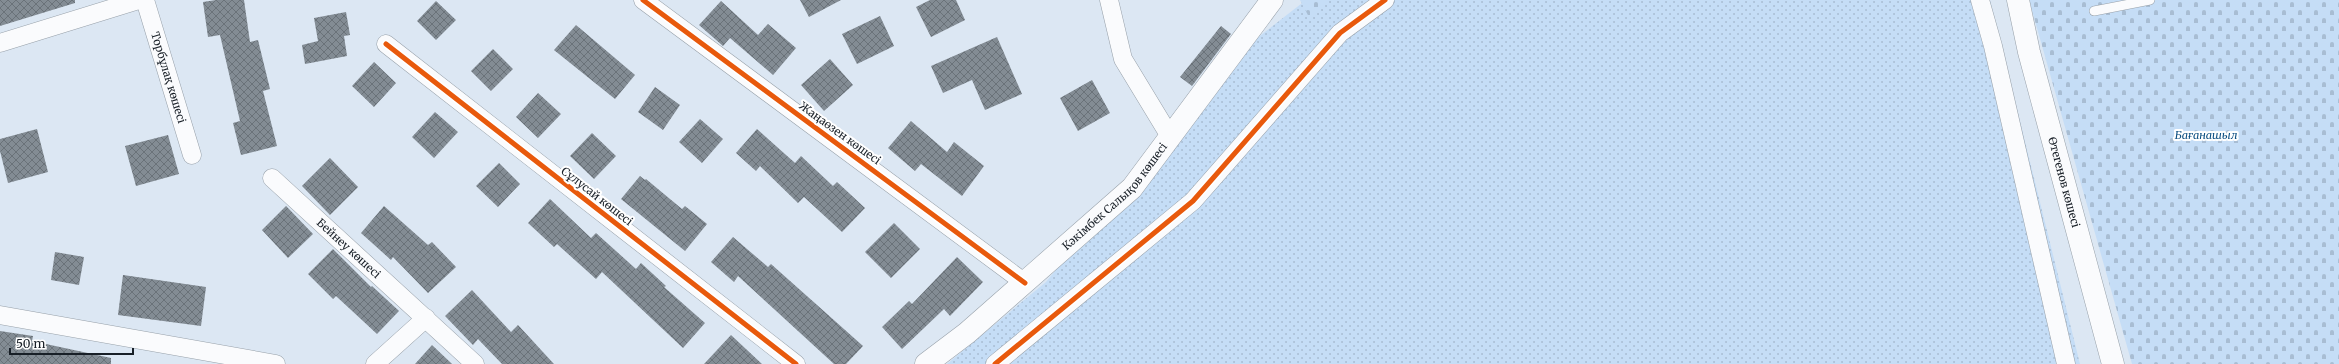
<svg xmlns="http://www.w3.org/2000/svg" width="2339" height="364" font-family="Merriweather,serif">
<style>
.grass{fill:url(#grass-dots)}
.cemetery{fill:url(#cemetery-stones)}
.building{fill:url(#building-cross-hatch)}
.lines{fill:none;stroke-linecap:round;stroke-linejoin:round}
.lane-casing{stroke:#97a0a9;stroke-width:10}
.street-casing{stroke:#97a0a9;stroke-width:19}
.secondary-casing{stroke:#97a0a9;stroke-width:23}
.lane{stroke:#fafbfd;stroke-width:9}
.street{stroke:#fafbfd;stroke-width:18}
.secondary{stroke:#fafbfd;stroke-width:22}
.cycleway-casing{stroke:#fff;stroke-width:8}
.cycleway{stroke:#e8590c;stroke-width:5}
.labels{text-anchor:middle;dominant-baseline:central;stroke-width:4;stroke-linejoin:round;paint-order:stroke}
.street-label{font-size:11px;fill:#181f27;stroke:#fff}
.park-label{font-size:11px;font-style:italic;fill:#0b4e81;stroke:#fff}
</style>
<defs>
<pattern id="grass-dots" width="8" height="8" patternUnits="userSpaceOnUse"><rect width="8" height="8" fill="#c5ddf6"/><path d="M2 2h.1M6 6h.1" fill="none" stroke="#a8bdd3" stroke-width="1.8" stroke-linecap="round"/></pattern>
<pattern id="cemetery-stones" width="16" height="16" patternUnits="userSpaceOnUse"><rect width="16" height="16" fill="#c5ddf6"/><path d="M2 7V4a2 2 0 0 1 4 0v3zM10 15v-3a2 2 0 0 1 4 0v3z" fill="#a8bdd3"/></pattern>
<pattern id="building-cross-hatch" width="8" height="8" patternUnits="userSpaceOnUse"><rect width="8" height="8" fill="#838c94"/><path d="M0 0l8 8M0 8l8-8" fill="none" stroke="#6a7279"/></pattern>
</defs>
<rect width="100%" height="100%" fill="#dce7f3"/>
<path class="grass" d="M1306,0H1990L2080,364H947L1046,282L1225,63Z"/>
<path class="cemetery" d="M1300,0H1328L1310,19Z
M2029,0H2339V364H2132Z"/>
<path class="building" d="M0,0H75V3L0,26Z
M216,0H244L250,42L258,40L270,89L263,91L277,146L241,155L233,123L240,121L220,35L208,37L203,2Z
M800,0H841L809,17Z
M930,0H956L965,20L931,37L916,7Z
M436,1L456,20L436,40L417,21Z
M721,1L758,35L768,24L796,48L773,75L730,38L723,46L699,25Z
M346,12L350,35L344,36L347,56L305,64L302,45L318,41L314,18Z
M880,16L894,46L857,64L842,34Z
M576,25L635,75L615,99L554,50Z
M1221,26L1231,34L1192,86L1180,77Z
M997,37L1022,94L985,110L972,80L943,93L931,66Z
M493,49L513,69L491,91L471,71Z
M830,59L853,85L824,111L801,85Z
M374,62L396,83L374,107L352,86Z
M1092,80L1110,113L1078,131L1060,98Z
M655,87L680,105L663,130L638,112Z
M538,93L561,114L538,138L516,117Z
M435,112L458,132L434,158L412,137Z
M700,119L723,139L702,163L679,142Z
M911,121L947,152L954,142L984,166L962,196L921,164L915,171L888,148Z
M37,129L48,172L8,183L0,151V139Z
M757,129L795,163L801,156L833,186L837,182L865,208L842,232L804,197L798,203L760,166L756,171L736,153Z
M592,133L616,156L594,179L570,156Z
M168,135L179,174L136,186L125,146Z
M330,158L358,187L330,215L302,186Z
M499,163L520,184L498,207L476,186Z
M640,176L645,180L646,179L682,209L685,206L707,224L685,251L621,199Z
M550,199L591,238L596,233L636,269L641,263L666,286L664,287L705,323L683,348L602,272L596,279L557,244L554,247L528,223Z
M286,206L313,234L288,258L262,230Z
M384,206L428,245L432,242L456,267L428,293L393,257L391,260L361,233Z
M894,223L920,249L891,278L865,252Z
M733,237L768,267L771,264L863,346L846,364H834L738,276L734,282L711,262Z
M333,249L371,287L372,286L399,311L377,334L336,296L333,299L308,274Z
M55,252L84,257L79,285L51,280Z
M957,257L983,282L950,316L944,309L902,349L882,327L909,301L912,304Z
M123,275L206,287L201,326L118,315Z
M472,290L511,332L518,325L554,364H502L478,339L473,345L445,316Z
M0,331L33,336L32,341L111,358V364H0Z
M731,335L762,364H704Z
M432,345L452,364H415Z"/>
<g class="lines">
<defs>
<path id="lane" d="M2094,11L2150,0"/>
<g id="street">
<path id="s1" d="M145,0L192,155"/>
<path d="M643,0L1025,283"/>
<path d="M1109,0L1123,59L1171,138"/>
<path d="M1980,0L1993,46L2066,364"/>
<path d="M0,43L139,0"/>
<path d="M386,44L796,364"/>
<path id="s2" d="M272,178L475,364"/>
<path d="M0,315L276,364"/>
<path d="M375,364L426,318"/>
<path d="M995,364L1193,201L1340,33L1385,0"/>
</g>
<g id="secondary">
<path id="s3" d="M2018,0L2029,52L2113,364"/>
<path id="s4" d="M926,364L967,333L1132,188L1272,0"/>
</g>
</defs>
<use href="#lane" class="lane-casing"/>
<use href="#street" class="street-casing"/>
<use href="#secondary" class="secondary-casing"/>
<use href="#lane" class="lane"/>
<use href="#street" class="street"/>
<use href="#secondary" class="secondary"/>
<defs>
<path id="cycleway" d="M643,0L1025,283
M386,44L796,364
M995,364L1193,201L1340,33L1385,0"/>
</defs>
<use href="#cycleway" class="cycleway-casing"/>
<use href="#cycleway" class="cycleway"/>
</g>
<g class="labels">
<g class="street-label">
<text stroke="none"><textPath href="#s1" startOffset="81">Торбұлақ көшесі</textPath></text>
<text transform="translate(840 133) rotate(36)">Жаңаөзен көшесі</text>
<text stroke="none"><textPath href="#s3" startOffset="188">Өтегенов көшесі</textPath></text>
<text transform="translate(597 196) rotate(38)">Сұлусай көшесі</text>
<text stroke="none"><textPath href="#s4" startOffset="253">Кәкімбек Салықов көшесі</textPath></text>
<text stroke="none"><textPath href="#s2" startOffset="104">Бейнеу көшесі</textPath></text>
</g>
<g class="park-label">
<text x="2206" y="135">Бағанашыл</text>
</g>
</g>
<path d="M10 348v6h123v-6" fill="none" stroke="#181f27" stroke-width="2"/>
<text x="16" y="348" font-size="12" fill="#181f27" stroke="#ffffff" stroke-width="3" paint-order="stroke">50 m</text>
</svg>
